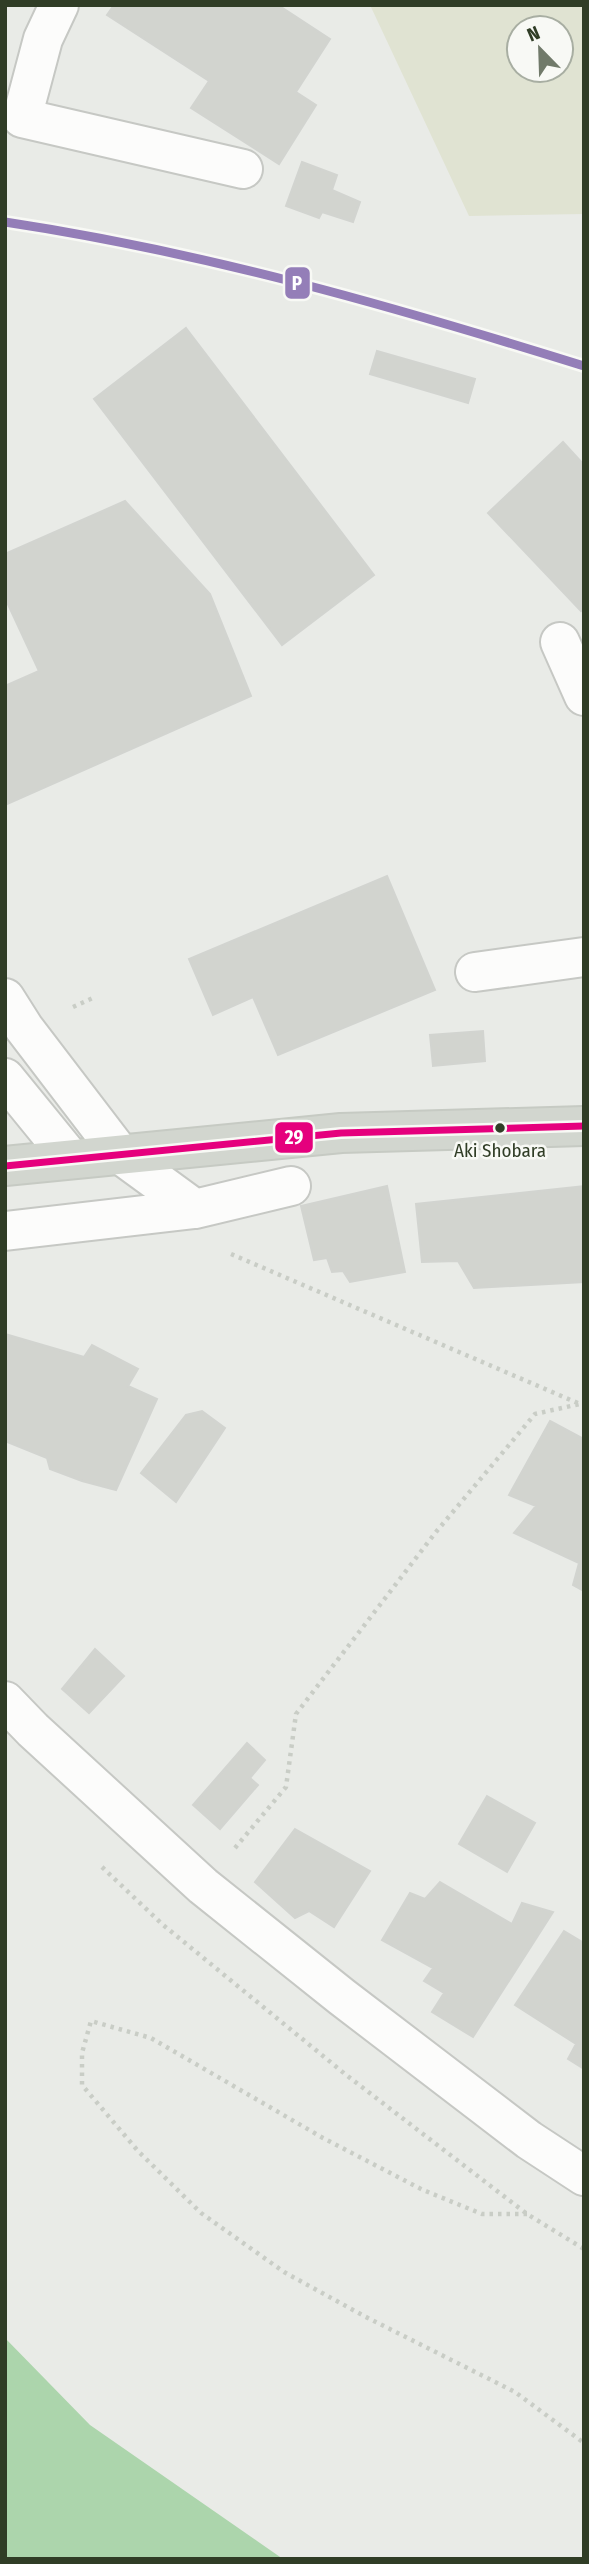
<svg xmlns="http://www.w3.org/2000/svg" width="589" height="2564" font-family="'Fira Sans Condensed',sans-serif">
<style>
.green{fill:#e0e3d2;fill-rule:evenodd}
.water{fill:#acd5ac}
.building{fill:#d2d4cf;stroke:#d2d4d0;stroke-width:2}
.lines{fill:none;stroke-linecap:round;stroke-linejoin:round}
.minor-casing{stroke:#c6c8c4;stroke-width:42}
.primary-casing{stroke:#c6cac3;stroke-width:42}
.path{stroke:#c9cdc6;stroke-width:4.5;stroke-dasharray:3.5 5;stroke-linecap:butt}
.minor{stroke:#fcfcfb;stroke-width:38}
.primary{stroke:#d2d6cf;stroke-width:38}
.bus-1-casing{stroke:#f8f9f5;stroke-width:12}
.bus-1{stroke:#e5007d;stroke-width:7}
.rail-1-casing{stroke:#f8f9f5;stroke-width:14}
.rail-1{stroke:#947eb8;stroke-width:9}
.bus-dot{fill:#303d26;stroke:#f8f9f5;stroke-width:2.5}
.labels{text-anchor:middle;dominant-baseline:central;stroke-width:5;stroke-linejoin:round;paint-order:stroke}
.bus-label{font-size:19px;fill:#303d26;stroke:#f8f9f5}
.line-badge{stroke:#f8f9f5;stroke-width:2.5}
.badge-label{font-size:19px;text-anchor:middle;font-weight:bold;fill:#fff}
</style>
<rect width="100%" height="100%" fill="#e9ebe7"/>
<path class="green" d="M370,5H584V214L469,216ZM519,28H561V70H519Z"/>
<path class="water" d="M5,2338L90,2425L283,2559H5Z"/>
<path class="building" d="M114,5H278L330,39L296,92L316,105L279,164L191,108L209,81L107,15Z
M302,162L337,175L332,190L360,202L353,222L322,212L319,218L286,206Z
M186,328L374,575L282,645L94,399Z
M377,351L475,379L468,403L370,374Z
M563,442L584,465V608L581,611L488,513Z
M125,501L210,594L251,696L5,805V686L39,671L5,598V554Z
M387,876L435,990L278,1055L253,997L213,1015L189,959Z
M483,1031L485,1061L433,1066L430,1035Z
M387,1186L405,1272L350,1282L343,1271L332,1272L327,1258L314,1260L301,1206Z
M584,1186V1282L474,1288L458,1261L422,1262L416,1204Z
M5,1334L84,1357L92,1345L138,1369L128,1386L157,1399L116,1490L82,1481L50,1469L47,1458L5,1441Z
M202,1411L225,1428L176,1502L141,1473L186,1415Z
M550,1421L584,1439V1591L573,1585L579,1563L514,1533L536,1506L509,1495Z
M95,1649L124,1676L89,1713L62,1689Z
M247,1743L265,1760L250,1778L258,1785L220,1829L193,1805Z
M487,1796L535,1823L507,1872L459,1844Z
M295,1829L370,1871L334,1927L309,1911L295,1918L255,1882Z
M440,1882L512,1924L522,1903L553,1912L473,2037L432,2012L444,1993L424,1981L433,1968L382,1940L410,1893L425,1899Z
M564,1931L584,1943V2069L568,2059L576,2044L515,2005Z"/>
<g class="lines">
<defs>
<path id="minor" d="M59,5L43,39L22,118L243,169
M560,642L584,696
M475,972L584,957
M5,998L24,1028L121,1155L195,1209L291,1186
M5,1078L71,1159
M5,1231L195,1209
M5,1701L33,1730L203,1886L342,1997L529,2140L584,2176"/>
<path id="primary" d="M5,1166L341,1133L584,1126"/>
</defs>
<use href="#minor" class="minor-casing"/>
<use href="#primary" class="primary-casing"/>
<path class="path" d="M73,1007L95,997
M231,1254L580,1404
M235,1848L286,1787L296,1714L436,1532L535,1414L584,1403
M102,1867L162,1924L345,2074L527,2214L584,2249
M527,2214H482L423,2190L323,2138L151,2038L91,2021L82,2053V2085L138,2151L201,2213L284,2272L364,2316L515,2392L584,2443"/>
<use href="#minor" class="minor"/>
<use href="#primary" class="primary"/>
<defs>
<path id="bus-1" d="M5,1166L341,1133L584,1126"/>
</defs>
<use href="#bus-1" class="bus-1-casing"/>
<use href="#bus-1" class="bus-1"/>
<defs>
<path id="rail-1" d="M5,222C204,252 392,306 584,366"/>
</defs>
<use href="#rail-1" class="rail-1-casing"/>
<use href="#rail-1" class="rail-1"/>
</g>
<circle class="bus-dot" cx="500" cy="1128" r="6"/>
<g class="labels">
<g class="bus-label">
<text x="500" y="1150">Aki Shobara</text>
</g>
</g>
<g class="line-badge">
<rect x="284" y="266" width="27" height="34" rx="7" fill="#947eb8"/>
<rect x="274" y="1121" width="40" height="33" rx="7" fill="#e5007d"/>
</g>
<g class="badge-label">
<text x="297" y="290">P</text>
<text x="294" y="1144">29</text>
</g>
<rect width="589" height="2564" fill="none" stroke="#303d26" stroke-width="14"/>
<g transform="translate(540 49) rotate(337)"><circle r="33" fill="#f8f9f5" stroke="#a8aea2" stroke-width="2"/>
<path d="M0-5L12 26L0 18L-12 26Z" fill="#717a6a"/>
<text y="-10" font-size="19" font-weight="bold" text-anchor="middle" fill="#303d26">N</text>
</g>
</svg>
